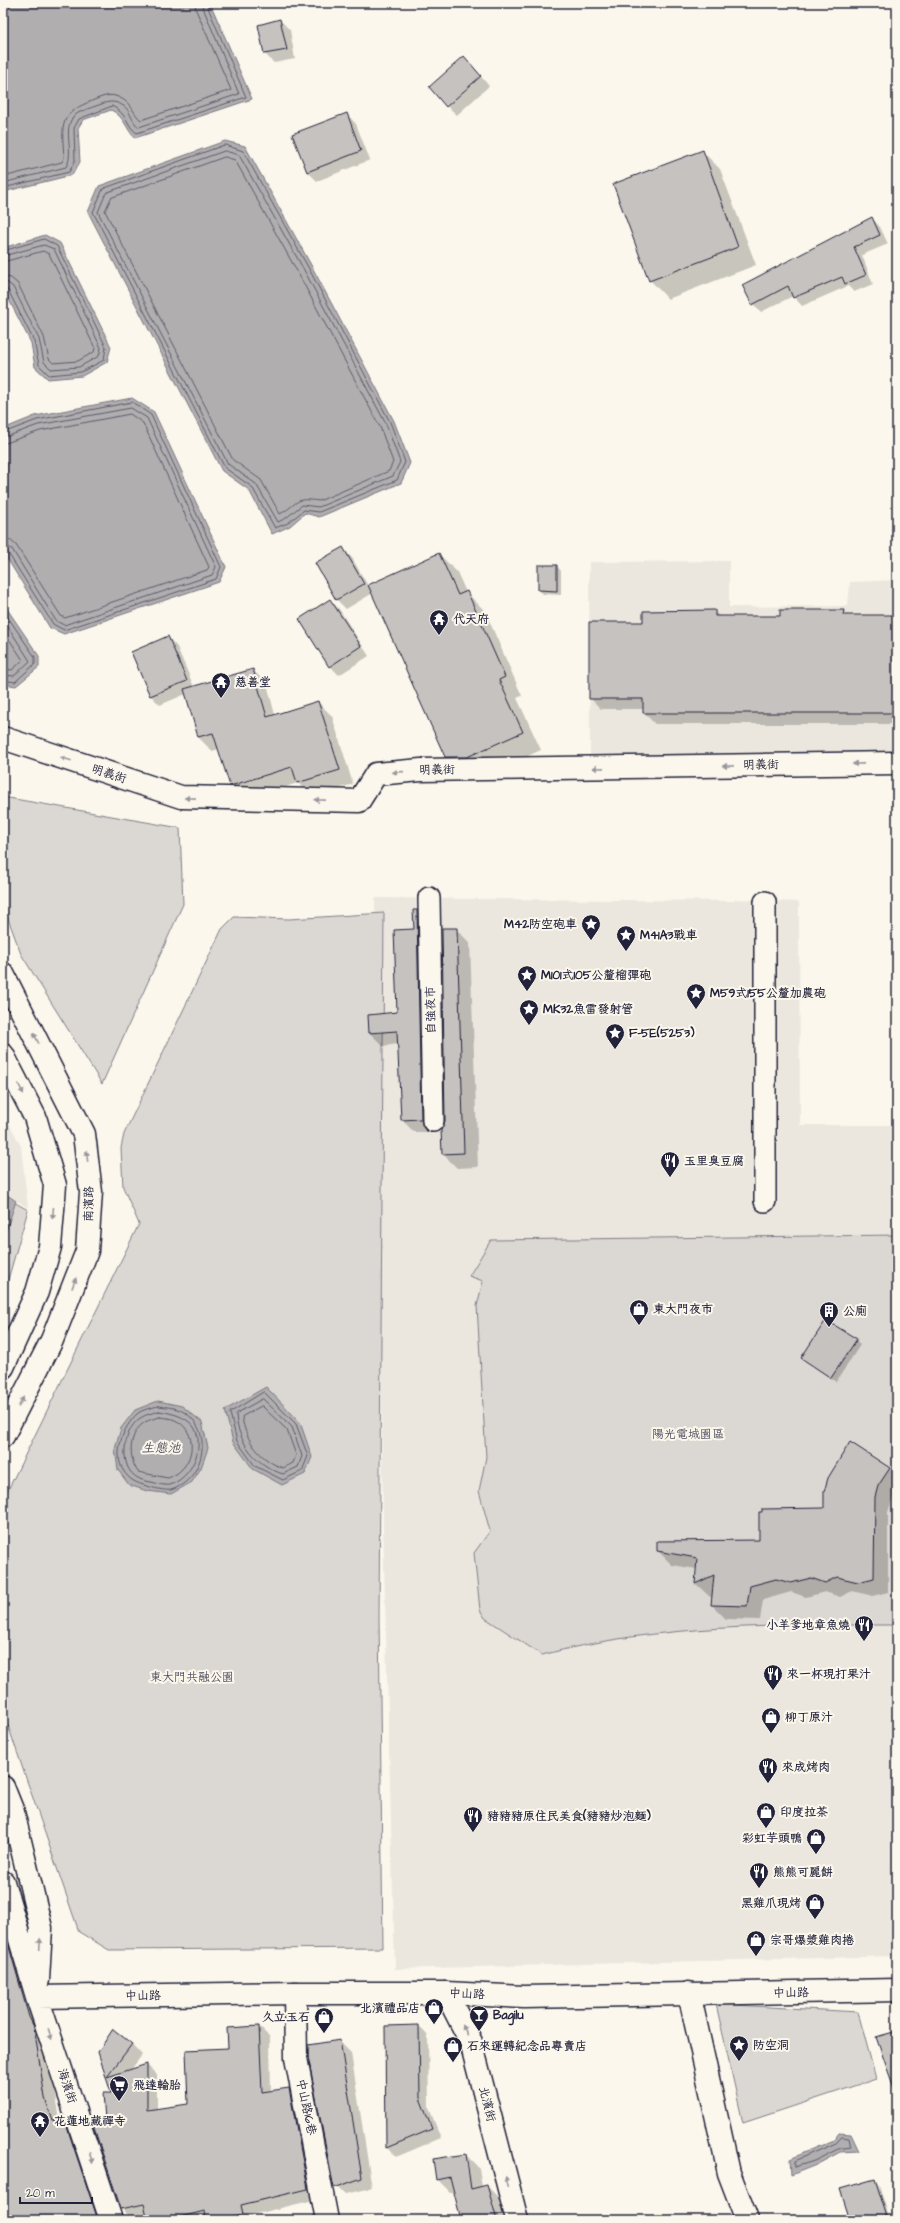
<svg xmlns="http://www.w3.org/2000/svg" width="900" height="2223" font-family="'Architects Daughter','LXGW WenKai TC',sans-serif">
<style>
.built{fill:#ebe7df}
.green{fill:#dbd8d3;stroke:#7e7d87}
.water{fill:#b1aeb0;stroke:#787681}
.shadow{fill:#0003}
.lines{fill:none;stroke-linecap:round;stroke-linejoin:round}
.shore{stroke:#5b5a6a;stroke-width:1}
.building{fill:#c6c2c0;stroke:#22223b}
.pedestrian-casing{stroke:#22223b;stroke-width:24}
.minor-casing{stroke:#22223b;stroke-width:25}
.tertiary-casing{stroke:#22223b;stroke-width:25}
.secondary-casing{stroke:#22223b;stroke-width:25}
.pedestrian{stroke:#fbf7ec;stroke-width:21}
.minor{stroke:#fbf7ec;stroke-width:22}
.tertiary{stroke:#fbf7ec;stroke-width:22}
.secondary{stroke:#fbf7ec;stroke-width:22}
.oneway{fill:#99979c}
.labels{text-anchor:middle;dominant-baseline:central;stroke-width:4;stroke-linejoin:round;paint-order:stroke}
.poi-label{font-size:12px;font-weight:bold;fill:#22223b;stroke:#fbf7ec;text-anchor:start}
.street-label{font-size:12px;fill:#22223b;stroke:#fbf7ec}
.park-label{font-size:12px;fill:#505061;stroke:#fbf7ec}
.water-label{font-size:13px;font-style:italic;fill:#545364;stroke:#fbf7ec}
</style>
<rect width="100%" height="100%" fill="#fbf7ec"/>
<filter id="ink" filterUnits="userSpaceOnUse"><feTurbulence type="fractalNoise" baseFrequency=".025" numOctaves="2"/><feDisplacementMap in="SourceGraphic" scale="8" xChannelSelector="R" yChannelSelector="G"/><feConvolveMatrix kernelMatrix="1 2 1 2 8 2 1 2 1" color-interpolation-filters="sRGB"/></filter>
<g filter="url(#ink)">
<path class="built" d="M729,561V607L848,606L850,582L897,580V753L590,755L589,562Z
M375,898L735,901V899L799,902L800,1125H897V1956L395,1969L383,1527Z
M3,1112L21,1146L28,1208L3,1192Z"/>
<path class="green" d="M3,797L180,828L183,904L102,1084L21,954L3,905Z
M384,913L379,1616L383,1948L109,1950L79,1932L3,1711V1500L139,1224L123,1187L121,1148L124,1134L222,929L234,917L289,919Z
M3,1196L28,1210L3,1297Z
M897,1235V1625C779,1625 657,1624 542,1655L485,1618L480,1610L474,1553L490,1531L479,1491L486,1457L477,1306L483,1281L469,1276L491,1240Z
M716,2004L858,2012L876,2079L743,2123Z"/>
<path class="water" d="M3,3H210L252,99L135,138C125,128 125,117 111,110L83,120L78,128L80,162L72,175L3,192Z
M225,141L245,146L311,265L394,421L410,463L401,483L319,517L305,513L290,526L272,534L249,490L222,471L88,212L99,186Z
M45,235L60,243L111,347L107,362L82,376L48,379L35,367L31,343L3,288V248Z
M132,398L154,412L226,567L219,582L64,634L50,628L3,552V429L35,416Z
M3,603L39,656V667L16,686L3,684Z
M3,1192L16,1201L3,1240Z
M266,1387L300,1422L312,1457L305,1474L282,1485L253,1469L233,1442L225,1410Z
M158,1401L182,1406L202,1422L208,1448L201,1468L192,1482L171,1494L147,1491L129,1485L118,1470L115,1449L121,1428L135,1410Z
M839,2133L851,2134L859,2151L840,2152L816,2165L791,2175L790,2159L834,2140Z"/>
<path class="shadow" d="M280,20L290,30L295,59L274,63L265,54Z
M473,67L489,86L457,115L447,106Z
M897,86V97L893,89Z
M347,114L356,124L370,160L317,181L307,171Z
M702,151L720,169L756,265L668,299L650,280Z
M872,218L880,227L888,244L862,255L873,284L854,292L848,286L802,306L793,296L761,312L753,304Z
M343,548L352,558L368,586L439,554L457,572L466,592L485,611L522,696L517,698L541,750L486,775H464L446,757L373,593L346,609L337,600L316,564Z
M557,566L561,571V595L543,594L539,590Z
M330,600L339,609L369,656L339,675L330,666Z
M714,611L720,617H781L843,611L848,616H897V724H655L644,713V709H601L590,698L644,623Z
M168,637L177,647L194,687L253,670L267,684L275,715L318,702L332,716L353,784L312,797L298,783L245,799L231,785L219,749L212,751L198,737L186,694L160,705L151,696L132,652Z
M417,911L430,923L433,1132H414L402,1120L399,1044L383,1046L370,1033L398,1013L416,930Z
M456,929L470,943L478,1167L457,1168L443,1154Z
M856,1340L860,1345L836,1382L803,1358Z
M890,1468L897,1476V1492L892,1500L888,1512V1592L873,1596L852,1591L840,1597L825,1592L806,1597L791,1592L763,1600L760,1620L726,1619L712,1605L713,1596L710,1597L696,1584L697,1569L672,1565L658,1551L760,1541L825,1509Z
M13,1962L26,1975L47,2041L60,2120L64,2119L77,2132L106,2220H3V1964Z
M419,2026L428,2036L429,2108L441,2138L396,2157L387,2148Z
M259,2027L270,2037L271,2092L289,2089L299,2100L318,2199L251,2215L252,2220H149L148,2216L132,2219L122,2209L93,2122L106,2120L112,2093L99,2052L132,2044L142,2055L130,2071L147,2065L157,2075V2110L189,2105L229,2049L228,2028Z
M339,2041L351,2053L372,2188L346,2194L334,2182Z
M466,2155L479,2168L482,2187L487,2186L500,2199L506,2220H462L455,2192H450L437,2179Z
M875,2180L879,2185L890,2220H829L849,2213Z"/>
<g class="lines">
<path class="shore" d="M225,145L243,151L308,267L390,422L405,462L397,480L319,512L304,510L288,523L275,528L252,487L225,468L93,212L103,189Z
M225,151L239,155L304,270L386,424L400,462L393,476L319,507L302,505L286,518L278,522L256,484L228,464L98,212L106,193Z
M225,157L235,160L298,273L380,427L393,462L389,471L319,501C293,497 300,503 280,514L261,480L233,460L105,211L111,198Z
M3,177L62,162L64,158C62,124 58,114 94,100C102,97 110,93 118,97C133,103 132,113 141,120L231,90L196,10L195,3
M3,183L66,167C76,152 59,124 78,113C84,110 90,108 96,106C107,102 114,99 125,107C131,112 132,123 139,127L239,94L201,3
M3,188L69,172L75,161L74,128L79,119L112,106C128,114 127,127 137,133L246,97L206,3
M3,251L44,239L57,246L106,347L104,360L81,372L49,375L39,365L34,341L8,290L3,287
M3,256L44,245L54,249L101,348L99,356L79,367L51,369L44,362L39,339L13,287L8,283L3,282
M3,262L43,251L49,254L95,348L94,352L78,361L53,363L49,359L44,337L18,284L11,278L3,276
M3,433L37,420L132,402L151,415L221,567L216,579L64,630L53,624L8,553L3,550
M3,438L38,425L131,408L147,418L216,567L212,575L64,625L56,621L12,549L3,545
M3,444L40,431L130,414L143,423L209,567L207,570L65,618L61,616L16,545L10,540L3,539
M3,610L35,657V664L15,682L3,680
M3,619L30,661L14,676L3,675
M3,630L23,660L12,670L3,669
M264,1392L296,1424L308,1456L302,1471L283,1480L255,1466L237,1441L230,1413Z
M263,1399L292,1427L302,1456L298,1467L283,1474C257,1466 237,1442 236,1414Z
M159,1406C165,1407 174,1407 180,1410C215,1426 206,1479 171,1490C165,1491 153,1488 147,1486C136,1483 129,1480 123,1470C113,1453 123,1427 137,1414C141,1410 153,1407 159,1406Z
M262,1406L287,1430L296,1455L293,1463L283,1468C261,1461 245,1440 242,1417Z
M159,1411C171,1413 186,1416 194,1427C206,1447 191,1479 169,1485C165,1486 156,1483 151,1482C143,1481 135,1478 130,1471C120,1457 125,1426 142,1417C147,1414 153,1413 159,1411Z
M160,1417C165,1418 171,1418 175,1420C195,1429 196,1456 181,1470C178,1474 172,1476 168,1478L138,1472C128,1458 128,1433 145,1422C149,1420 155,1418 160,1417Z
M842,2137L849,2138L851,2147L838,2149L814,2161L795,2167V2161L836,2143Z"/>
</g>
<path class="building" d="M280,19L287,50L264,54L258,25Z
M464,56L481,76L446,107L429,87Z
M347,113L361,151L307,172L292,134Z
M703,150L738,247L649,281L613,184Z
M872,217L880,235L854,247L866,275L845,284L842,277L793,298L788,286L752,305L742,285Z
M343,547L364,584L336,600L315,563Z
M439,553L458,595L467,591L505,677L499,680L523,732L467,757H445L368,585Z
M538,565H557V591L538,590Z
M330,599L361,646L329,667L299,619Z
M715,610V616H780V610H844L843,615H897V713H643V699H589V622H643V611Z
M168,636L187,681L150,696L131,652Z
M253,669L267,717L318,701L340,770L297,783L292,767L230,786L213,733L198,737L184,689Z
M413,910H417L421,1119L401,1120L397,1031L369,1033L368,1015L397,1012L394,930L414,929Z
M442,928H457L464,1153L442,1154L441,1130L445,1121Z
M826,1320L857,1339L831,1378L801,1358Z
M850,1442L890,1468L878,1486L875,1497L874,1578L858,1582L837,1577L825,1583L811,1578L791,1583L776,1579L750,1586L747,1606L711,1605L714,1575L695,1584L697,1558L657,1551V1541L759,1540V1512H762V1509L824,1508V1492L828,1478Z
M3,1933H5L29,2017L34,2027L45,2098L53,2121L64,2118L98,2220H3Z
M419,2025L420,2098L432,2129L386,2148L385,2026Z
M259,2026L262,2092L289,2088L308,2189L241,2205L243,2214L216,2220H206L205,2211L167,2220H148L144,2204L121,2209L92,2122L105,2120L103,2093H111L98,2052L113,2029L132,2044L107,2077L147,2064V2110L188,2104L186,2050L228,2048L227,2028Z
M897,2031V2088H894L876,2037Z
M340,2040L362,2178L334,2188L308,2057V2045Z
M466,2154L471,2189L487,2185L497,2220H461L450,2177L436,2180L433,2159Z
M875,2179L888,2220H850L840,2189Z"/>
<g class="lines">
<defs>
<path id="pedestrian" d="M429,898L433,1121
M765,1201V902"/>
<path id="minor" d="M3,738L181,797L359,801L376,774L421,770L897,763
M295,1993L296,2058L327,2220
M689,1993L729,2173L747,2220"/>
<path id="tertiary" d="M446,1993L524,1997L897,1990"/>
<path id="secondary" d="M3,974L84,1134L91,1192L87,1251L52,1340L3,1436
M3,1055L35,1117L55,1185L50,1247L37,1292L3,1367
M3,1787L13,1812L41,1928L38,1980
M3,1882L37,1997L111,2220
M37,1997L295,1993H446L471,2042L517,2220"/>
</defs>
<use href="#pedestrian" class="pedestrian-casing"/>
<use href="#minor" class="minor-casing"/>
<use href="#tertiary" class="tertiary-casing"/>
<use href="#secondary" class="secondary-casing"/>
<use href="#pedestrian" class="pedestrian"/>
<use href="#minor" class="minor"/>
<use href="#tertiary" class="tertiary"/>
<use href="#secondary" class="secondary"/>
</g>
<defs><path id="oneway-solid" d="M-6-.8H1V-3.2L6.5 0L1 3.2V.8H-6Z"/></defs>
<g class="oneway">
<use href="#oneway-solid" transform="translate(66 759) rotate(-162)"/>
<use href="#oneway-solid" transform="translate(858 764) rotate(179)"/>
<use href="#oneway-solid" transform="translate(728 766) rotate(179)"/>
<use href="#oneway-solid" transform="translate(598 768) rotate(179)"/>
<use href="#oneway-solid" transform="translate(398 772) rotate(176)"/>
<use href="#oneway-solid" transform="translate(190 798) rotate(-179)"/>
<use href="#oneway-solid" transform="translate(320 800) rotate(-179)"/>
<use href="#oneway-solid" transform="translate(36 1038) rotate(-117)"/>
<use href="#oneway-solid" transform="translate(21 1089) rotate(63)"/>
<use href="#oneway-solid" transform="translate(87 1156) rotate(-97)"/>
<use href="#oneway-solid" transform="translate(53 1213) rotate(95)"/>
<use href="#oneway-solid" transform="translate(74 1283) rotate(-69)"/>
<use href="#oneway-solid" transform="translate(21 1402) rotate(-63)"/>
<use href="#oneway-solid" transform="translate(40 1944) rotate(-87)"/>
<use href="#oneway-solid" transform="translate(465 2030) rotate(-117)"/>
<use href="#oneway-solid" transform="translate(50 2034) rotate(72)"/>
<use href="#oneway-solid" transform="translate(91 2158) rotate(72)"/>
<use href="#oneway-solid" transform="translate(507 2182) rotate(-104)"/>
</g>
</g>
<defs>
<symbol id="temple-pin" viewBox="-11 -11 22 30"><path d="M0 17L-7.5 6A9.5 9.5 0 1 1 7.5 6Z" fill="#22223b" stroke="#fbf7ec"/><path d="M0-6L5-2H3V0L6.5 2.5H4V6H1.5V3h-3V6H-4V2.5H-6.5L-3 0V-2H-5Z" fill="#fff"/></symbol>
<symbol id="sight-pin" viewBox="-11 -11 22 30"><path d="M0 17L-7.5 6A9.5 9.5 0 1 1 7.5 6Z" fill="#22223b" stroke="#fbf7ec"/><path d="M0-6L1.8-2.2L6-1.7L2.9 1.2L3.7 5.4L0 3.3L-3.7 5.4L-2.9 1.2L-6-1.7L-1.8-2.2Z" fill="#fff"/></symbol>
<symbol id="restaurant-pin" viewBox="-11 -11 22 30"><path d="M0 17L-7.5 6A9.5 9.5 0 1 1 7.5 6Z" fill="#22223b" stroke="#fbf7ec"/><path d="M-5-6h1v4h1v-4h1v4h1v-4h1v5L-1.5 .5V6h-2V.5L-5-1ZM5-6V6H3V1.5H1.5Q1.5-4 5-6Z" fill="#fff"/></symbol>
<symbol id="shop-pin" viewBox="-11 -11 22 30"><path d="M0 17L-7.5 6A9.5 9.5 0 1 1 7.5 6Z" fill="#22223b" stroke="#fbf7ec"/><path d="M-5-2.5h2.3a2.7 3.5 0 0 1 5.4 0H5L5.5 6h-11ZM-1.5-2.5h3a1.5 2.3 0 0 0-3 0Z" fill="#fff"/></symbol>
<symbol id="building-pin" viewBox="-11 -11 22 30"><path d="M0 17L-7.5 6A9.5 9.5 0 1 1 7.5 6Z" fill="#22223b" stroke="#fbf7ec"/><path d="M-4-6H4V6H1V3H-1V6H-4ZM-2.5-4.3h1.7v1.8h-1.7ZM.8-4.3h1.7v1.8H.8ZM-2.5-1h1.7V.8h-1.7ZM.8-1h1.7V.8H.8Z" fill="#fff"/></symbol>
<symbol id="bar-pin" viewBox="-11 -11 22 30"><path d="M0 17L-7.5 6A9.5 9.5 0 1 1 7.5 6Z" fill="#22223b" stroke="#fbf7ec"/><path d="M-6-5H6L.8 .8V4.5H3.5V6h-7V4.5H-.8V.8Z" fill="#fff"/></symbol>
<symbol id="supermarket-pin" viewBox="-11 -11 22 30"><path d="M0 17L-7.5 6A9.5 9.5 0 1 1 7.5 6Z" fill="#22223b" stroke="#fbf7ec"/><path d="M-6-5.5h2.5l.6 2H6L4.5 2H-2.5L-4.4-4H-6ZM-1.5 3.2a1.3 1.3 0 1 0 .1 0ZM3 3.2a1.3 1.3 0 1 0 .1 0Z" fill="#fff"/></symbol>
</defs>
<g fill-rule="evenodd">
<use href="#temple-pin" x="428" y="608" width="22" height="30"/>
<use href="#temple-pin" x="210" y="671" width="22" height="30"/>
<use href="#sight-pin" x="580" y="913" width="22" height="30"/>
<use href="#sight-pin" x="615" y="924" width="22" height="30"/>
<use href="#sight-pin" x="516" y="964" width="22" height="30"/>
<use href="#sight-pin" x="685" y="982" width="22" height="30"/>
<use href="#sight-pin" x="518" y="998" width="22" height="30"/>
<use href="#sight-pin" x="604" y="1022" width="22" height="30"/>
<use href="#restaurant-pin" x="659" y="1150" width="22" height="30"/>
<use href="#shop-pin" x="628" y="1298" width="22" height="30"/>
<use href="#building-pin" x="818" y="1300" width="22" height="30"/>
<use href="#restaurant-pin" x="853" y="1614" width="22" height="30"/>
<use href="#restaurant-pin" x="762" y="1663" width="22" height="30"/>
<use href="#shop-pin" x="760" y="1706" width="22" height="30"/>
<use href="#restaurant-pin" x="757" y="1756" width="22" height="30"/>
<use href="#shop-pin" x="755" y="1801" width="22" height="30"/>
<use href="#restaurant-pin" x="462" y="1805" width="22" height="30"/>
<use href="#shop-pin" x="805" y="1827" width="22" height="30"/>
<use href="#restaurant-pin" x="748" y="1861" width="22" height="30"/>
<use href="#shop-pin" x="804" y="1892" width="22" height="30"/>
<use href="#shop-pin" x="745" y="1929" width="22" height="30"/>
<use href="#shop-pin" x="423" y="1997" width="22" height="30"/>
<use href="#bar-pin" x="468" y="2004" width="22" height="30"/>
<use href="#shop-pin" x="313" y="2006" width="22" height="30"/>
<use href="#sight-pin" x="728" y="2034" width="22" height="30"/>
<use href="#shop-pin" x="442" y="2035" width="22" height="30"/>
<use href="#supermarket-pin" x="108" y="2074" width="22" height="30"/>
<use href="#temple-pin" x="29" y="2110" width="22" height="30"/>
</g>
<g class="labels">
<g class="poi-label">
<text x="453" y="619">代天府</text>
<text x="235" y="682">慈善堂</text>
<text x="577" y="924" text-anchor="end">M42防空砲車</text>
<text x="640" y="935">M41A3戰車</text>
<text x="541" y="975">M101式105公釐榴彈砲</text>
<text x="710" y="993">M59式155公釐加農砲</text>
<text x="543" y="1009">MK32魚雷發射管</text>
<text x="629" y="1033">F-5E(5253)</text>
<text x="684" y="1161">玉里臭豆腐</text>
<text x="653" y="1309">東大門夜市</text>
<text x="843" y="1311">公廁</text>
<text x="850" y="1625" text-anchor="end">小羊爹地章魚燒</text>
<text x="787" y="1674">來一杯現打果汁</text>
<text x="785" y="1717">柳丁原汁</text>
<text x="782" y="1767">來成烤肉</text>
<text x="780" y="1812">印度拉茶</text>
<text x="487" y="1816">豬豬豬原住民美食(豬豬炒泡麵)</text>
<text x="802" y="1838" text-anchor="end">彩虹芋頭鴨</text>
<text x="773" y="1872">熊熊可麗餅</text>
<text x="801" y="1903" text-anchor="end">黑雞爪現烤</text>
<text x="770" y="1940">宗哥爆漿雞肉捲</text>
<text x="420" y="2008" text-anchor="end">北濱禮品店</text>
<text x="493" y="2015">Bagilu</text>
<text x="310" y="2017" text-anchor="end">久立玉石</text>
<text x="753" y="2045">防空洞</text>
<text x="467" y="2046">石來運轉紀念品專賣店</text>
<text x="133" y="2085">飛達輪胎</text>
<text x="54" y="2121">花蓮地藏禪寺</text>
</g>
<g class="street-label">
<text transform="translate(761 765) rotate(-1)">明義街</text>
<text transform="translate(437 770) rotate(-1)">明義街</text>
<text transform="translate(109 774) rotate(18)">明義街</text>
<text transform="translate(431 1010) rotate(-91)">自強夜市</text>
<text transform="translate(89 1204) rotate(-89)">南濱路</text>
<text transform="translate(791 1993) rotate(-1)">中山路</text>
<text transform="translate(467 1994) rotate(3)">中山路</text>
<text transform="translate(143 1996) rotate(-1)">中山路</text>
<text transform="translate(67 2086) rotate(72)">海濱街</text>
<text transform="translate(487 2104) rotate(76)">北濱街</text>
<text transform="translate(306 2107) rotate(78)">中山路16巷</text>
</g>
<g class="park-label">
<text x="688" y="1434">陽光電城園區</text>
<text x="192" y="1677">東大門共融公園</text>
</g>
<g class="water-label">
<text x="161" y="1448">生態池</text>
</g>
</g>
<rect width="900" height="2223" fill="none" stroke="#fbf7ec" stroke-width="16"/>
<rect x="8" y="8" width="884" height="2207" fill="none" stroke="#22223b" stroke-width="1.5" filter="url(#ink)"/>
<path d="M20 2197v6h72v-6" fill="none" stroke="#22223b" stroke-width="2"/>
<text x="26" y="2197" font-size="12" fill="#22223b" stroke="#fbf7ec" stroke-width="3" paint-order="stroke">20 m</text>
</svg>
